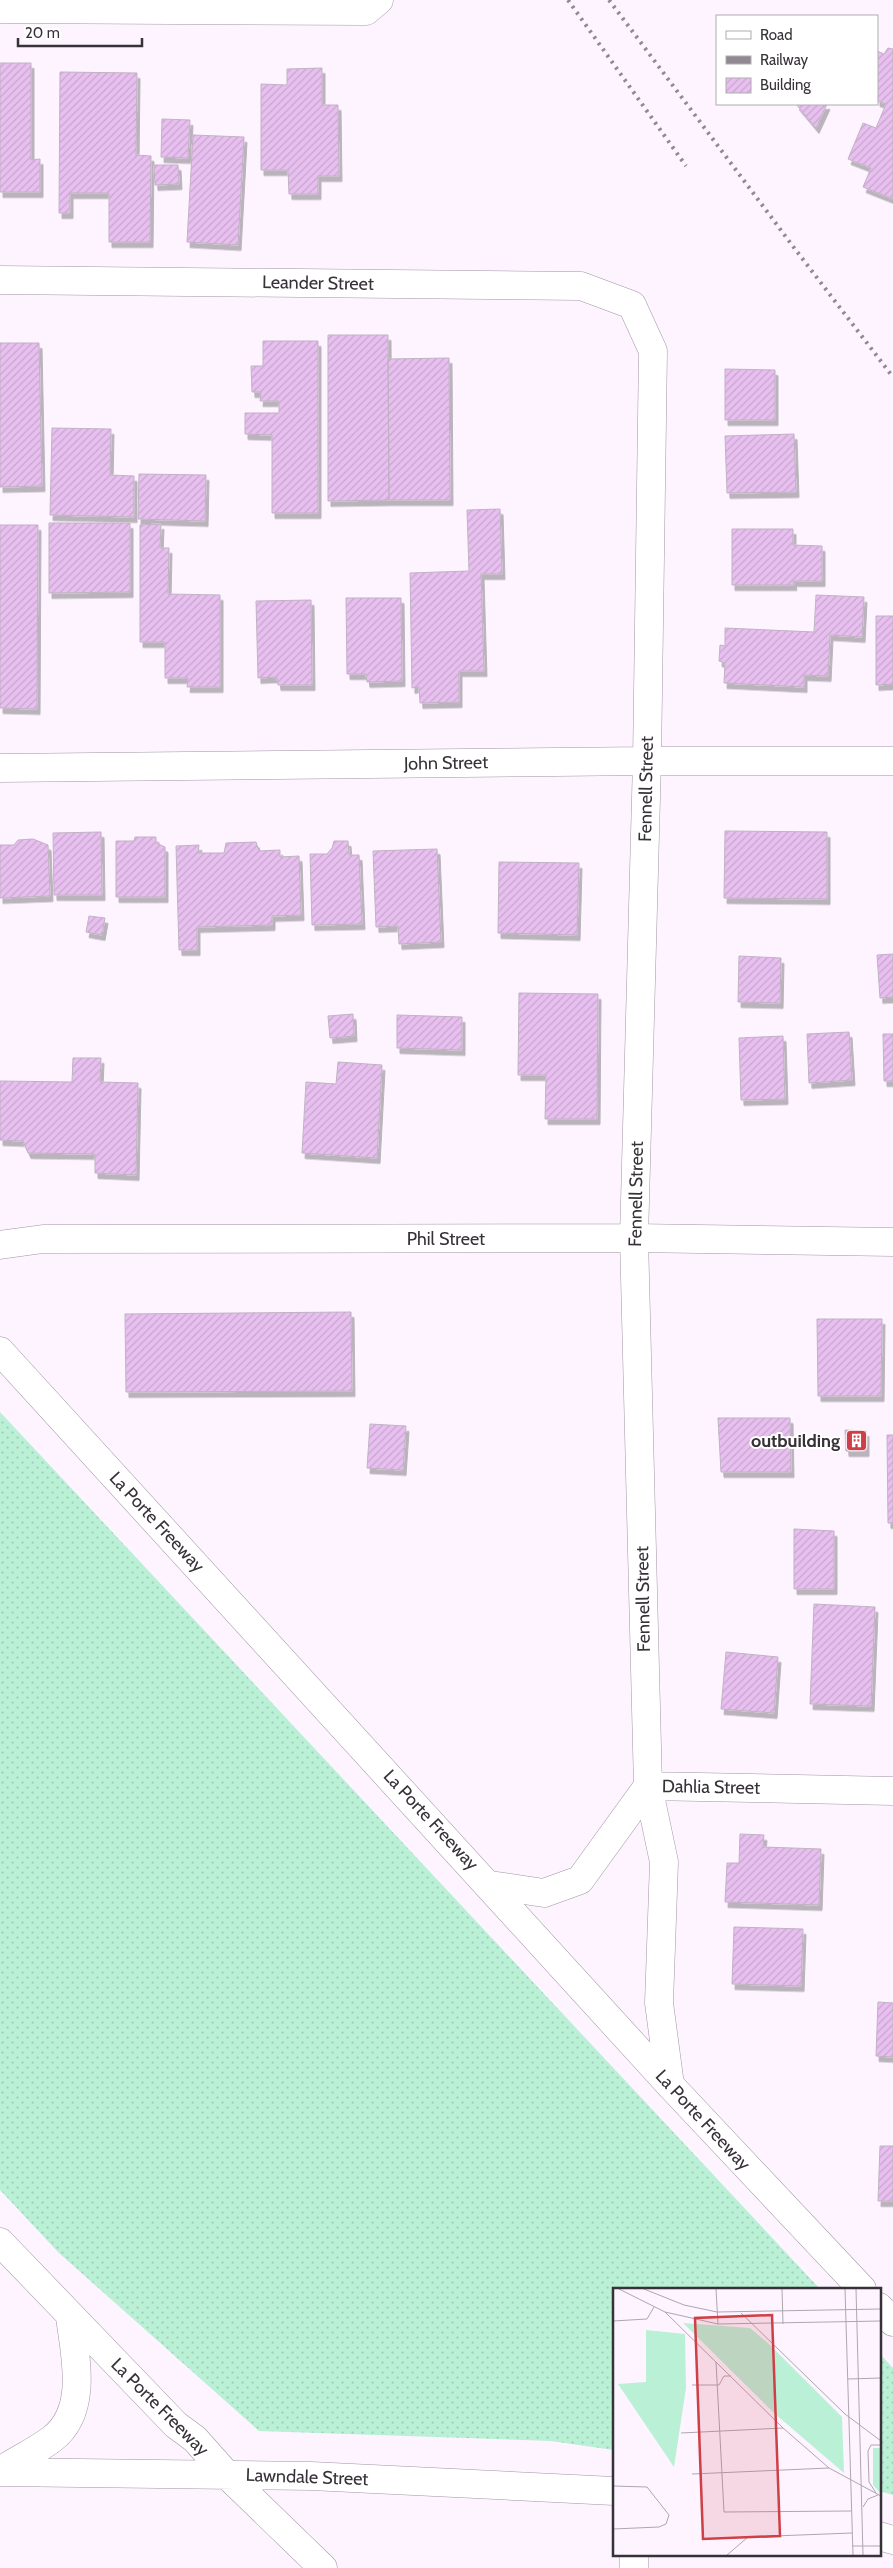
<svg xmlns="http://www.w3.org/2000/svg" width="893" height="2568" font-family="Cabin,sans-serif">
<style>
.grass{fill:url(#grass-dots)}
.building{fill:url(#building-hatch);stroke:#c0b2c3;filter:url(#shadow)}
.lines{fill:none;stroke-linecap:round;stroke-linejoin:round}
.minor-casing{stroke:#a295a5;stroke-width:29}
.major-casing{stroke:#a295a5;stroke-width:29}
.minor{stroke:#fff;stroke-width:28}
.major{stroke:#fff;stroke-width:28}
.rail{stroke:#908991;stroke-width:4;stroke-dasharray:2.5 5;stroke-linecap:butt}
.labels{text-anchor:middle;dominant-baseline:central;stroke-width:4;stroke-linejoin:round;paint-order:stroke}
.street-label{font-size:18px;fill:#373238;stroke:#fff}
.poi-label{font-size:18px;font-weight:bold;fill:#373238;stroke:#fff;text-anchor:end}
.inset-road{fill:none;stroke:#aea6af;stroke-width:1}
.view{fill:#ce3f47;fill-opacity:0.15;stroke:#ce3f47;stroke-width:2.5}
.inset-edge{fill:none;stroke:#373238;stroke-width:2.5}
</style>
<defs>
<pattern id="grass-dots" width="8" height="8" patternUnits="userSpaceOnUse" patternTransform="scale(1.25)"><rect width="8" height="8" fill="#baf0d5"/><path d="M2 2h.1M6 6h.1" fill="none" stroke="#a0ceb8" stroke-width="1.8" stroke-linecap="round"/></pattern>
<pattern id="building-hatch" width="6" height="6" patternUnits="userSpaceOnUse" patternTransform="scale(1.25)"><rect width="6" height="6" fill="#e8c0f0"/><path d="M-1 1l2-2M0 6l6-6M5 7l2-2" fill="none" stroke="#c8a5cf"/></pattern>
<filter id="shadow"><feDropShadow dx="3" dy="5.5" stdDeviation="0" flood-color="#0004"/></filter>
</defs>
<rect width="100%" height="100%" fill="#fdf4ff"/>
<path class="grass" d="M0,1412L820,2289H614V2450L551,2441L259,2431L59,2253L0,2190Z
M879,2353L893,2368V2495L879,2491Z"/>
<path class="building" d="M888,48L893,49V199L863,187L871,168L848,159L863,123L876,128L886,104L877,101V51L884,54Z
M0,63H31V160L40,159V192H0Z
M322,68V105H338L339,176H318V194H289L288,170H261V84L287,85V69Z
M60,72L137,73L136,155L151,156L150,242H109V193H70V213H59Z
M796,104H827L816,128Z
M162,119L190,120L188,158L161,157Z
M193,135L244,137L238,245L187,242Z
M154,165H178L179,184L155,185Z
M328,335H388L389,500L328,501Z
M263,341H318V513H272V435L245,434V413H279V401H260L261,392H252L251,366H263Z
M0,343H39L42,486L0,487Z
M449,358L450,500H389L388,359Z
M725,369L775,370V420H725Z
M52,428L111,429L110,475L134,476V517L50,515Z
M794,434L796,492L727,493L725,436Z
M139,474L206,475L205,521L138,519Z
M500,509L502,574H481L484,671H459V702L420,703L419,687L412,688L410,573L469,571L467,510Z
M49,523H130V592L49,593Z
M161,524L160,548H169L168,594L220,595V687H187L188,678H165V642H140V525Z
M0,525H38L37,709L0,708Z
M732,529H793V545L822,546V581H793L794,585H732Z
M816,595L864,597L862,637L830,635L828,676L804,675V687L724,683L725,663L719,661L720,645L725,646V628L814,632Z
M346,598H401L402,681L367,682L366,674H347Z
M311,600L312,685H278L277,677L258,678L256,601Z
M876,616H893V684L876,685Z
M725,831L827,832V899L724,898Z
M101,832L102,895H54L53,833Z
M135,837H156V843L165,847V897H116V841H134Z
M33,839L48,845L50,896L0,898V845H14L18,840Z
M334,841H348L349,855H359L362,924L312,925L310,854H327L332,848Z
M256,842L259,851L280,850V857L299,856L301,915L272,916V925L197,927V950H179L176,846L199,845L198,853H224L226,843Z
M437,849L441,942L399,944L398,926L376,927L373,851Z
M499,862L579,863L577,935L498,933Z
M89,916L105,918L102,935L86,932Z
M893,954V997L880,998L877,955Z
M739,956L781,958L780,1003L738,1002Z
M519,993L598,994L597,1119H545L546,1075H518Z
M353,1014L354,1036L330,1038L328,1016Z
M397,1015L462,1017V1050L397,1048Z
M849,1032L852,1080L809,1083L807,1034Z
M883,1034H893V1081H884Z
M783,1036L785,1099L741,1100L739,1038Z
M73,1058H101L100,1082L138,1083L136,1175L95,1173V1154L28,1153L23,1141L0,1140V1081L72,1082Z
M338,1062L382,1065L377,1158L302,1153L306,1082L336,1084Z
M351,1312L352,1391L126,1392L125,1314Z
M817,1319H882L881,1396H818Z
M718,1418H790L791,1472H721Z
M370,1424L406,1426L403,1470L367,1468Z
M845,1430L866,1431V1451H846Z
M887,1435H893V1523H888Z
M794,1529L834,1531V1589H794Z
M814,1604L875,1607L871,1706L810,1704Z
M726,1652L778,1657L774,1713L721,1709Z
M740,1834L764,1835L763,1847L821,1849L819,1905L725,1902L727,1863H739Z
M734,1927L803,1929L801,1986L732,1984Z
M878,2002L893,2003V2057L876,2056Z
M880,2146H893V2201H878Z"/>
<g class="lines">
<defs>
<path id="minor" d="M0,9L366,11L379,0
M0,280L581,286L632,305L653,351L647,761L634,1238L648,1786L664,1862L659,2003L670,2085
M0,768L647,761H893
M0,1245L43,1239L634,1238L893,1242
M648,1786L893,1791
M490,1885L544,1893L580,1880L648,1786
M634,2554V2568"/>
<path id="major" d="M0,1351L670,2085L862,2289
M0,2242L176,2425L195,2439L227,2475L323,2568
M879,2307L893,2322
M0,2471C17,2460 36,2451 52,2439C89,2411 75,2355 70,2317
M0,2472L311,2476L614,2491
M879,2536L893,2540"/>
</defs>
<use href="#minor" class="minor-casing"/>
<use href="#major" class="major-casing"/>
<use href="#minor" class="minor"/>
<use href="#major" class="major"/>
<path class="rail" d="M568,0L686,166
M609,0L795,249L893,377"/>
</g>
<defs>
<symbol id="building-square" viewBox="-11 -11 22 22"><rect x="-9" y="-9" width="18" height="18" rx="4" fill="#ce3f47" stroke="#fff"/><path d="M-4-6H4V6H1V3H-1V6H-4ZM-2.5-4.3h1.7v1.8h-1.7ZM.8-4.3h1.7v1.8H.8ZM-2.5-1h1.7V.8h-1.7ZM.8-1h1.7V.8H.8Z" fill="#fff"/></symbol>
</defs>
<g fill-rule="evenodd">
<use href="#building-square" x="844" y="1428" width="25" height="25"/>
</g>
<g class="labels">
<g class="street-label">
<text transform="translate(318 283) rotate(1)">Leander Street</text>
<text transform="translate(446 763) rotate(-1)">John Street</text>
<text transform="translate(646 789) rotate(-89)">Fennell Street</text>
<text transform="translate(636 1194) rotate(-89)">Fennell Street</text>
<text x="446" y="1239">Phil Street</text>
<text transform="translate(157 1522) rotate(47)">La Porte Freeway</text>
<text transform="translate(643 1599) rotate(-91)">Fennell Street</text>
<text transform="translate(711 1787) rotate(1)">Dahlia Street</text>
<text transform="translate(431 1820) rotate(47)">La Porte Freeway</text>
<text transform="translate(703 2120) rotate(47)">La Porte Freeway</text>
<text transform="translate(160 2407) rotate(45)">La Porte Freeway</text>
<text transform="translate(307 2477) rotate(2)">Lawndale Street</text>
</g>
<g class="poi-label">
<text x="840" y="1441">outbuilding</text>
</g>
</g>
<g transform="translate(613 2288)">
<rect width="268" height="268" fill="#fdf4ff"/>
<path d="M70,35L137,40L155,55L229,129L231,185L161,125ZM260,160H267V205L260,197Z" fill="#baf0d5"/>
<path d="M33,42L72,46L73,100L61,179L5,96L33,94Z" fill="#baf0d5"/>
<path class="inset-road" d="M6,1L52,24L105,36L268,33M31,1L71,17L104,24L268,21M103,1L105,36M169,1L170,36M232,1L240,267M243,1L250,267M52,24L170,140L216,180L268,208M128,25L232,126L268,153M0,33L34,31L41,19M103,74L111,224L238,223M235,91L268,90M79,97H106M106,97L111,88H118M68,145L170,140M79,186L216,180M0,198L34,199L56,227L53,236L46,239L0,241M263,205L256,194L255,163L258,157H268M250,219L255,211L265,207M239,258H268M114,267L135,249L239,245"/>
<path class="view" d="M159,27L167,248L90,251L82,30Z"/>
<rect width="268" height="268" class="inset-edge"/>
</g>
<rect x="716" y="15" width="162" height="90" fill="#ffffff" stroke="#afadaf"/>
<rect x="726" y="31" width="25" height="8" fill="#ffffff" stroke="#afadaf"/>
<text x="760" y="40" font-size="15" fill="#373238">Road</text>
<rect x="726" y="56" width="25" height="8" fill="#908991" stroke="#afadaf"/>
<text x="760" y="65" font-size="15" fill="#373238">Railway</text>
<rect x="726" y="78" width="25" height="15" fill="url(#building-hatch)" stroke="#afadaf"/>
<text x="760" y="90" font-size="15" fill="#373238">Building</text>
<path d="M18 38v8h124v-8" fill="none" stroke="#373238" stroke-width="2.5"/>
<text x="25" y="38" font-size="15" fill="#373238" stroke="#ffffff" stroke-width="4" paint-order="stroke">20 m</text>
</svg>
